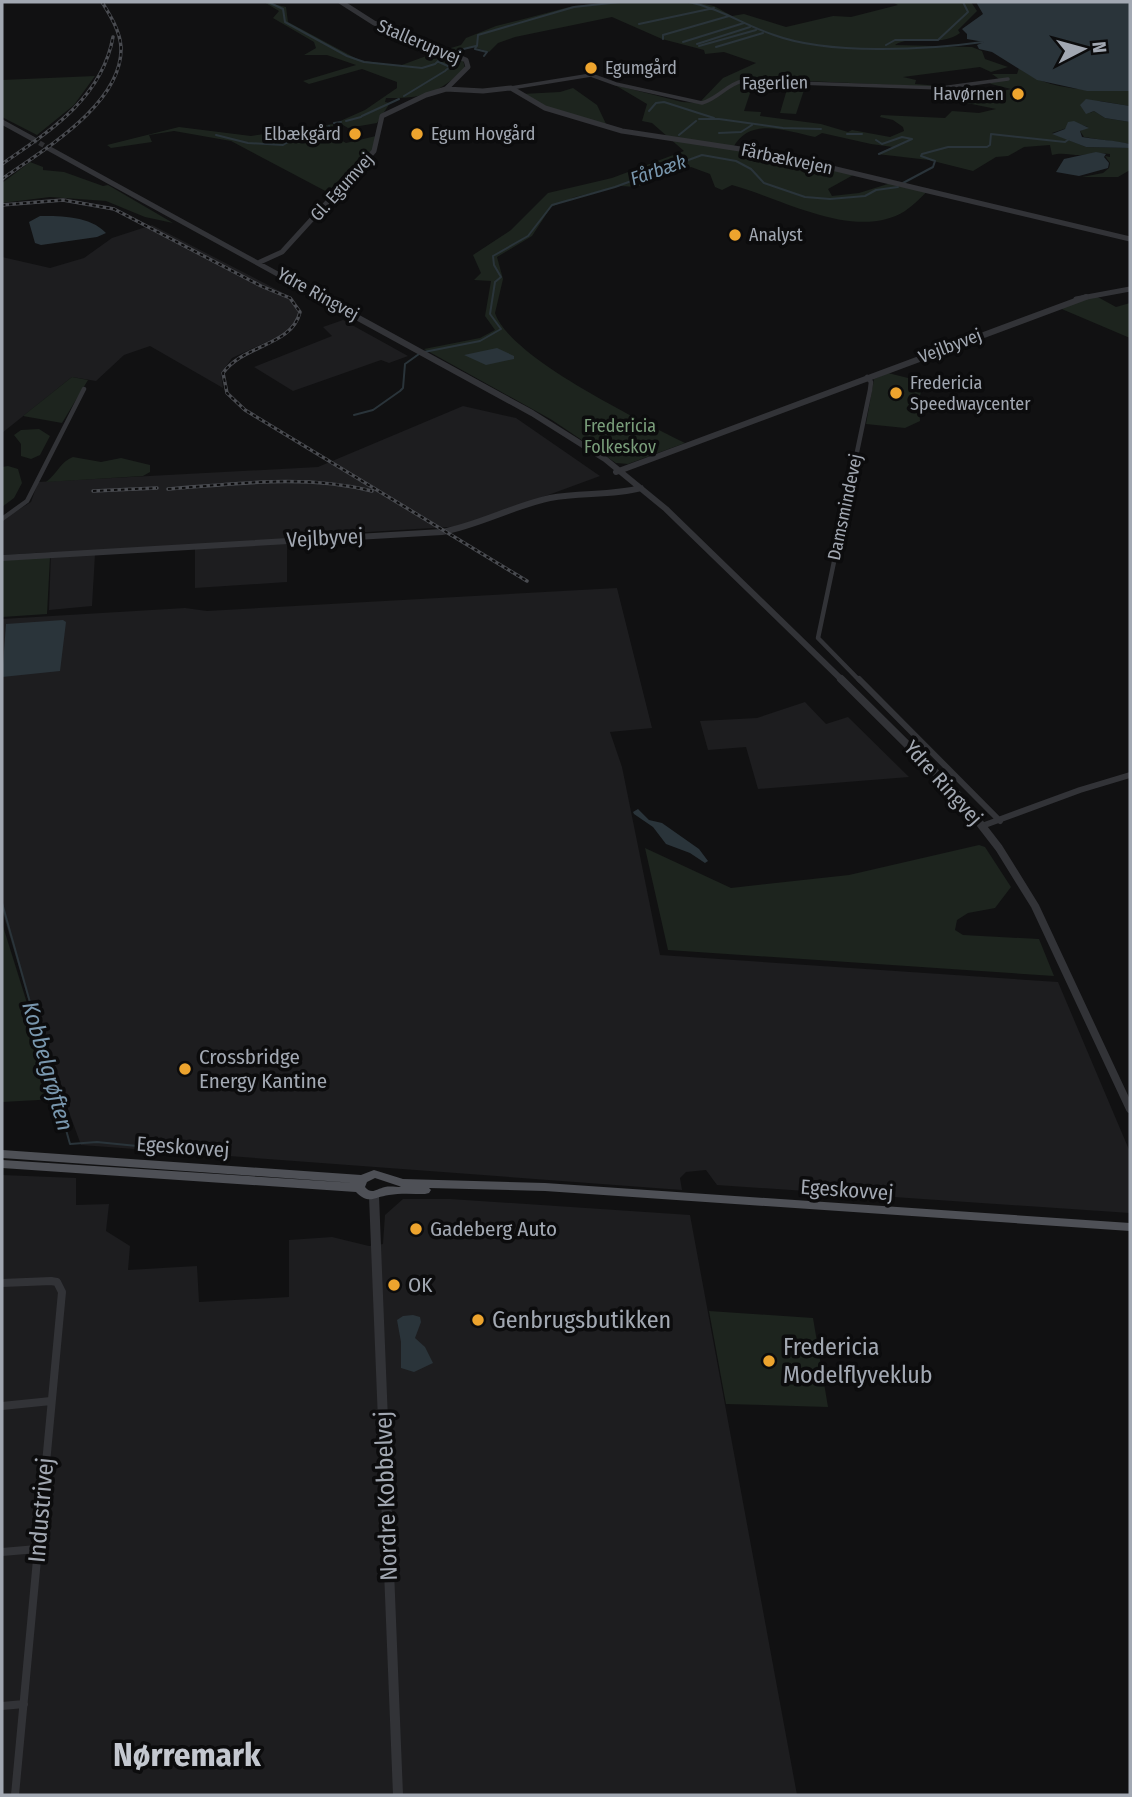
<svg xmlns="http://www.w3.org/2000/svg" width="1132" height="1797" font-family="'Fira Sans Condensed',sans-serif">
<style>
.built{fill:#1d1d1f}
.green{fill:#1d241e;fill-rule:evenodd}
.water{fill:#2a343a}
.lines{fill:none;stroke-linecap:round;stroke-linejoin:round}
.stream{stroke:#2a343a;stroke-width:2}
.tertiary-tunnel{stroke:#2e2f32;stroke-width:5;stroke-dasharray:5 2.5;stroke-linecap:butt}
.minor-far3{stroke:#323337;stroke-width:3.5}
.minor-far2{stroke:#323337;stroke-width:4.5}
.minor-far1{stroke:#323337;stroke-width:6}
.minor{stroke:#323337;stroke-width:8}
.tertiary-far3{stroke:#323337;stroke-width:5}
.tertiary-far2{stroke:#323337;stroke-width:6}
.tertiary-far1{stroke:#323337;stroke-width:8}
.tertiary{stroke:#323337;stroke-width:10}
.primary{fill:#4e5056;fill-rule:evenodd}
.rail-casing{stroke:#494b50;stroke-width:3.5}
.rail{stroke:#0c0c0d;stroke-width:2;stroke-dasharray:3.5;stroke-linecap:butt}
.poi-dot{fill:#eda42e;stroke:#0c0c0d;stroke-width:2.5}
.labels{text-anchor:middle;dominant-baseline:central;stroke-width:7;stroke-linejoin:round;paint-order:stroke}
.far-street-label{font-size:18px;fill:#a2a8b2;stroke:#0c0c0d}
.far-poi-label{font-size:18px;fill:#a2a8b2;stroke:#0c0c0d;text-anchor:start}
.far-park-label{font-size:18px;fill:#799d7a;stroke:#0c0c0d}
.far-water-label{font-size:19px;font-style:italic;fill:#7997ae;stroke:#0c0c0d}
.street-label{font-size:21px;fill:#a2a8b2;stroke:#0c0c0d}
.poi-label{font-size:21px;fill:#a2a8b2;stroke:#0c0c0d;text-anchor:start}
.water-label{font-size:23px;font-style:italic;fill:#7997ae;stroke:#0c0c0d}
.near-poi-label{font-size:24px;fill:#a2a8b2;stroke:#0c0c0d;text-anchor:start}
.near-street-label{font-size:24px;fill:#a2a8b2;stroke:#0c0c0d}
.near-district-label{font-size:33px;font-weight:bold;fill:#c3c7cf;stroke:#0c0c0d}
</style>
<rect width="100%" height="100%" fill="#111112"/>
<path class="built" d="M152,225L293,298L299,316L295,325L290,331L232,358L221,373L223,388L150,346L124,355L96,381L72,377L2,433V257L50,268L84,258L112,238Z
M343,320L408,356L389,363L381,360L293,391L254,367L332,336L323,327Z
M463,406L516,418L600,476L464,526L287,537V582L195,588V548L95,554L92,606L49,610L51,552L2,555V520L31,502L38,482L318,467Z
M617,588L652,728L610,732L622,767L660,955L1058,982L1130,1152V1213L717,1185L706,1170L686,1172L680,1178L682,1190L81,1145L29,1002L2,910V619L185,608L207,611Z
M805,702L826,724L848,717L909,777L758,789L746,747L708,750L700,721L757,718Z
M2,1175L76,1178V1205L109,1204L106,1231L130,1246L128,1270L197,1266L199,1302L289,1297V1240L332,1237L369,1246L383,1244L385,1215L403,1199H450L690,1215L797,1795H2Z"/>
<path class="green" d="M264,2L286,7L288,22L359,60L399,66L440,51L463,60L465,68C440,93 422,99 386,98L385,102L390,103L377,123L348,128L338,122L365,110L397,88V82L362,69L309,84L303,81L356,65L327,55H304L316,48L314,42L273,18L279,11Z
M618,2L699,3L714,6L732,16L744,14L786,27L833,16L851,17L898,5L892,2H971L977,11L958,30L960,33C939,48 912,34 895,45L972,47L982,51L985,59L1008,67L991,72L980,67L903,77L916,80L915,84L978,89L988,88L999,92L1011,89L991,84L989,82L999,79L992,74H1017L1019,68C1050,93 1093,89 1130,91V106L1100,101L1090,113L1094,111L1105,118L1130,122V144L1084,137L1080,131L1088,127L1079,124L1052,133L1086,147L1130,148V170L1118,177H1082L1103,173L1109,168L1110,163L1105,156L1110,157V154C1099,152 1092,154 1081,155C1070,155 1062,152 1052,155L1050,145L1024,147L1008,156L996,157L973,171L929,160L877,154L893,147L871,144L822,133L815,137C786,131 750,116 733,148L855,174L828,189L832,196L859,193L891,183L930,189C922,196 914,205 905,211C856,242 781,198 732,185L722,190L715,187L710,174L691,167L636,187L621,186L575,197L551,207L532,236L497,257L503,279L495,313C510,358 639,420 685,443L628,464L616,463L552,420L424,349L480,338L495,330L485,316L491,281L474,280L481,273L473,255L511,230L548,193L612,178L684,151L652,123L642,121L647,104L615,85L682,102L699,103L723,78L756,63L724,52L705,54L704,50L662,39L612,17L515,37L498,43L489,52L474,47L451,53L444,50L461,45L466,38L496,26L520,20L573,6ZM774,76L790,79L780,113L796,114L807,81L916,86L956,93L962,102L996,109L979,113L952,111L945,118L881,115L880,117L893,120L903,127L904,131L890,137L852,130L848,132L821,124L760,116L761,112L744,111L751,90V80Z
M95,76L74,105L37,135L2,117V80Z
M573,88L597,105L607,126L540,105L522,94L560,92Z
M333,124V131L328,133L346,143L376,136L373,149L333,195L231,141L174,131L149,135L152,142L111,148L107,145L179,127L251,136Z
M30,162L43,167V170L64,172L103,186L108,185L173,223L145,217L106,201L50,197L2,203V183Z
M1094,295L1116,307L1130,303V338L1057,307Z
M888,373L912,379L922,386L919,401L920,421L905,428L866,424L874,379Z
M72,377L88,380L62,423L23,416Z
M39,429L50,436L40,455L31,459L21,456V444L14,435L21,430Z
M73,457L101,462L121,458L150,465V472L143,476L46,482C57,474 61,461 73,457Z
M8,466L18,469L22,483L14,498L2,507V467Z
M50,557L47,614L2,617V560Z
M979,845L985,847L1011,887L995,908L968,913L957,920L955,930L963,935L1039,939L1054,976L668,950L645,848L731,888L849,875Z
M2,923L57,1099L2,1102Z
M709,1311L813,1318L828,1407L726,1404Z"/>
<path class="water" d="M976,2H1130V91H1087L1037,80L992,52L979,49L977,45L984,42L967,39V34L962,29L983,14Z
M1086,99L1130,106V122L1105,118L1094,111L1086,114L1080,105Z
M1074,121L1089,128L1080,131L1082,137C1099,140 1114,140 1130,144V148L1086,147L1052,134L1065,129L1068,122Z
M1096,152L1106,154L1104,157L1109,163L1108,168L1079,176L1056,172L1064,159Z
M40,216C62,216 90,216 106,233L97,237L41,245L35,243L29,222Z
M497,348L514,356V359L486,365L464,355Z
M63,620L66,622L60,671L2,677L6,624Z
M638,809L649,820L662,823L699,849L708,861L705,863L690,853L666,844L653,827L634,814L633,812Z
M413,1315L420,1317L421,1322L415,1338L425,1347L433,1363L414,1372L401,1368V1342L397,1320L403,1316Z"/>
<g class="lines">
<path class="stream" d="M268,2L283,9L285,22L347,56L364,62L422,68L435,64L446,54
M689,2C722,9 744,25 774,35C828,55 926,50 983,42
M639,24L714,8
M663,39V35L729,16
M683,42L744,23
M697,44L750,27
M886,45L895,40H938L968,12L963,2
M477,46L478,35L574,7L620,2
M699,46L756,30
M476,47L475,49L487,52L484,56
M716,47L763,33
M451,52L476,46
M439,62L450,67L446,70
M404,96L445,71
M649,111L656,103L664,102L714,118
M362,116L399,99
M699,119H719L783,128L821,129
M346,121L361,117
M334,123L341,122
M719,133L741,132L752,125
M847,134H862
M216,135L248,143L283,145L295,138L323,131L329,126
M679,135L696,121
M876,140L882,144L902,137L912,139L879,154
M903,183L933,167L935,161L921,156L922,154L948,147H987L990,145L991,134L1065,142L1069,139
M424,352L480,341L501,329L490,314L495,282L501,277L494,265L493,256L528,236L552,205L615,187L702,155L736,161L751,169L764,183L805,197L830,199L865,196L876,190L898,187
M354,415L373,410L400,391L403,388L405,364L419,354
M2,903L70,1144L97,1142L157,1148"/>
<path class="tertiary-tunnel" d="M33,139L48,148"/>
<path class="minor-far3" d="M511,88L591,75L616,84L702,103C719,98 726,85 742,81L941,88L1008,79"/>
<path class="minor-far2" d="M2,519L27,501L84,389
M860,681L818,638L870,390L871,382L867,377"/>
<path class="minor-far1" d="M859,679L1000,821
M982,826L1080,790L1130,775"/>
<path class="minor" d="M2,1283L51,1281L57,1282L62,1292L15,1795
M2,1406L51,1401
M2,1552L37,1549
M2,1706L24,1704"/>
<path class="tertiary-far3" d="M341,2L374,23L466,60L468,67L446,89
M2,122L33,139
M48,148L323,299
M260,262L282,252L374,151L382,116L426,95L446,89L483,91L511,88L545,108L622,131L773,154L1130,239
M1076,299L1130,289"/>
<path class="tertiary-far2" d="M320,297L532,413L605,459L666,509L843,681
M616,472L1086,297
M2,558L442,532C479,525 513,506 550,498C580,492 611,496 641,488"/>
<path class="tertiary-far1" d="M841,679L958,795L999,848L1035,906L1130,1109"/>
<path class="tertiary" d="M374,1196L398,1795"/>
<path class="primary" d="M2,1150L361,1175L374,1170L403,1179L545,1183L1130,1223V1231L545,1191L429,1188L431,1190L429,1193L425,1194C413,1194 400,1193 389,1195C374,1197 369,1205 356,1192L2,1168V1160L355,1183L2,1158ZM375,1178L399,1186L401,1187C396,1187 390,1186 385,1187C376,1189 372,1195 365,1187L367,1182Z"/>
<defs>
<path id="rail" d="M2,164C50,131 102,98 113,37
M2,179C43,150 123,104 121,47C120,31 110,15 102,2
M2,205L63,200L114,209L261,286L290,298L300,312C292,346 244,344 223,373L227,393L245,410L527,581
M168,489C237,484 304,474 372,491
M93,491L157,488"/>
</defs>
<use href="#rail" class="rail-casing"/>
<use href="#rail" class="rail"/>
</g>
<g class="poi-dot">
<circle cx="591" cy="68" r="7"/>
<circle cx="1018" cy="94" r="7"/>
<circle cx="355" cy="134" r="7"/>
<circle cx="417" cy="134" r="7"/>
<circle cx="735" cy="235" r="7"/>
<circle cx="896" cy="393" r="7"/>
<circle cx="185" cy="1069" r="7"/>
<circle cx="416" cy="1229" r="7"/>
<circle cx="394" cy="1285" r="7"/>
<circle cx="478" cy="1320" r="7"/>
<circle cx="769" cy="1361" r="7"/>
</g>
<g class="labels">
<g class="far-street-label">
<text transform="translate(419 42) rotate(23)">Stallerupvej</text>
<text transform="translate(775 83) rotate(-1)">Fagerlien</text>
<text transform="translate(787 159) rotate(12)">Fårbækvejen</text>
<text transform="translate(342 187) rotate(-48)">Gl. Egumvej</text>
<text transform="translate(318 294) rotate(29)">Ydre Ringvej</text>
<text transform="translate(950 346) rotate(-21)">Vejlbyvej</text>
<text transform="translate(845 507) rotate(-78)">Damsmindevej</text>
</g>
<g class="far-poi-label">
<text x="605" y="68">Egumgård</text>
<text x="1004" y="94" text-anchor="end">Havørnen</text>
<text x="341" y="134" text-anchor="end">Elbækgård</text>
<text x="431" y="134">Egum Hovgård</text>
<text x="749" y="235">Analyst</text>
<text x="910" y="383">Fredericia<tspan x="910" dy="21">Speedwaycenter</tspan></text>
</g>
<g class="far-park-label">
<text x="620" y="426">Fredericia<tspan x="620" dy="21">Folkeskov</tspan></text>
</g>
<g class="far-water-label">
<text transform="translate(658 170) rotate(-19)">Fårbæk</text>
</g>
<g class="street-label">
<text transform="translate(325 538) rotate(-3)">Vejlbyvej</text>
<text transform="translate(943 783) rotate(48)">Ydre Ringvej</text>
<text transform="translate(183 1147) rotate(4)">Egeskovvej</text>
<text transform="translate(847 1190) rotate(4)">Egeskovvej</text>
</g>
<g class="poi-label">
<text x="199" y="1057">Crossbridge<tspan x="199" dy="24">Energy Kantine</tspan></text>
<text x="430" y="1229">Gadeberg Auto</text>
<text x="408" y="1285">OK</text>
</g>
<g class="water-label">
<text transform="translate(48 1066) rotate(74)">Kobbelgrøften</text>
</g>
<g class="near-poi-label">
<text x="492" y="1320">Genbrugsbutikken</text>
<text x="783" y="1347">Fredericia<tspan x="783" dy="28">Modelflyveklub</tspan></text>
</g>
<g class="near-street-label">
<text transform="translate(386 1496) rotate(-92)">Nordre Kobbelvej</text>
<text transform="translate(41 1510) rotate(-85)">Industrivej</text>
</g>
<g class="near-district-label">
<text x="187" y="1755">Nørremark</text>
</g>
</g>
<rect width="1132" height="1797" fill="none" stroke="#a2a8b2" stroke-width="7"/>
<g transform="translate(1083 49) rotate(84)" stroke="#0c0c0d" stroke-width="5" paint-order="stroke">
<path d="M0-5L12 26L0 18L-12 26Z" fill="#a2a8b2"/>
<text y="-10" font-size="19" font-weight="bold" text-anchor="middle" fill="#a2a8b2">N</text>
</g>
</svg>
